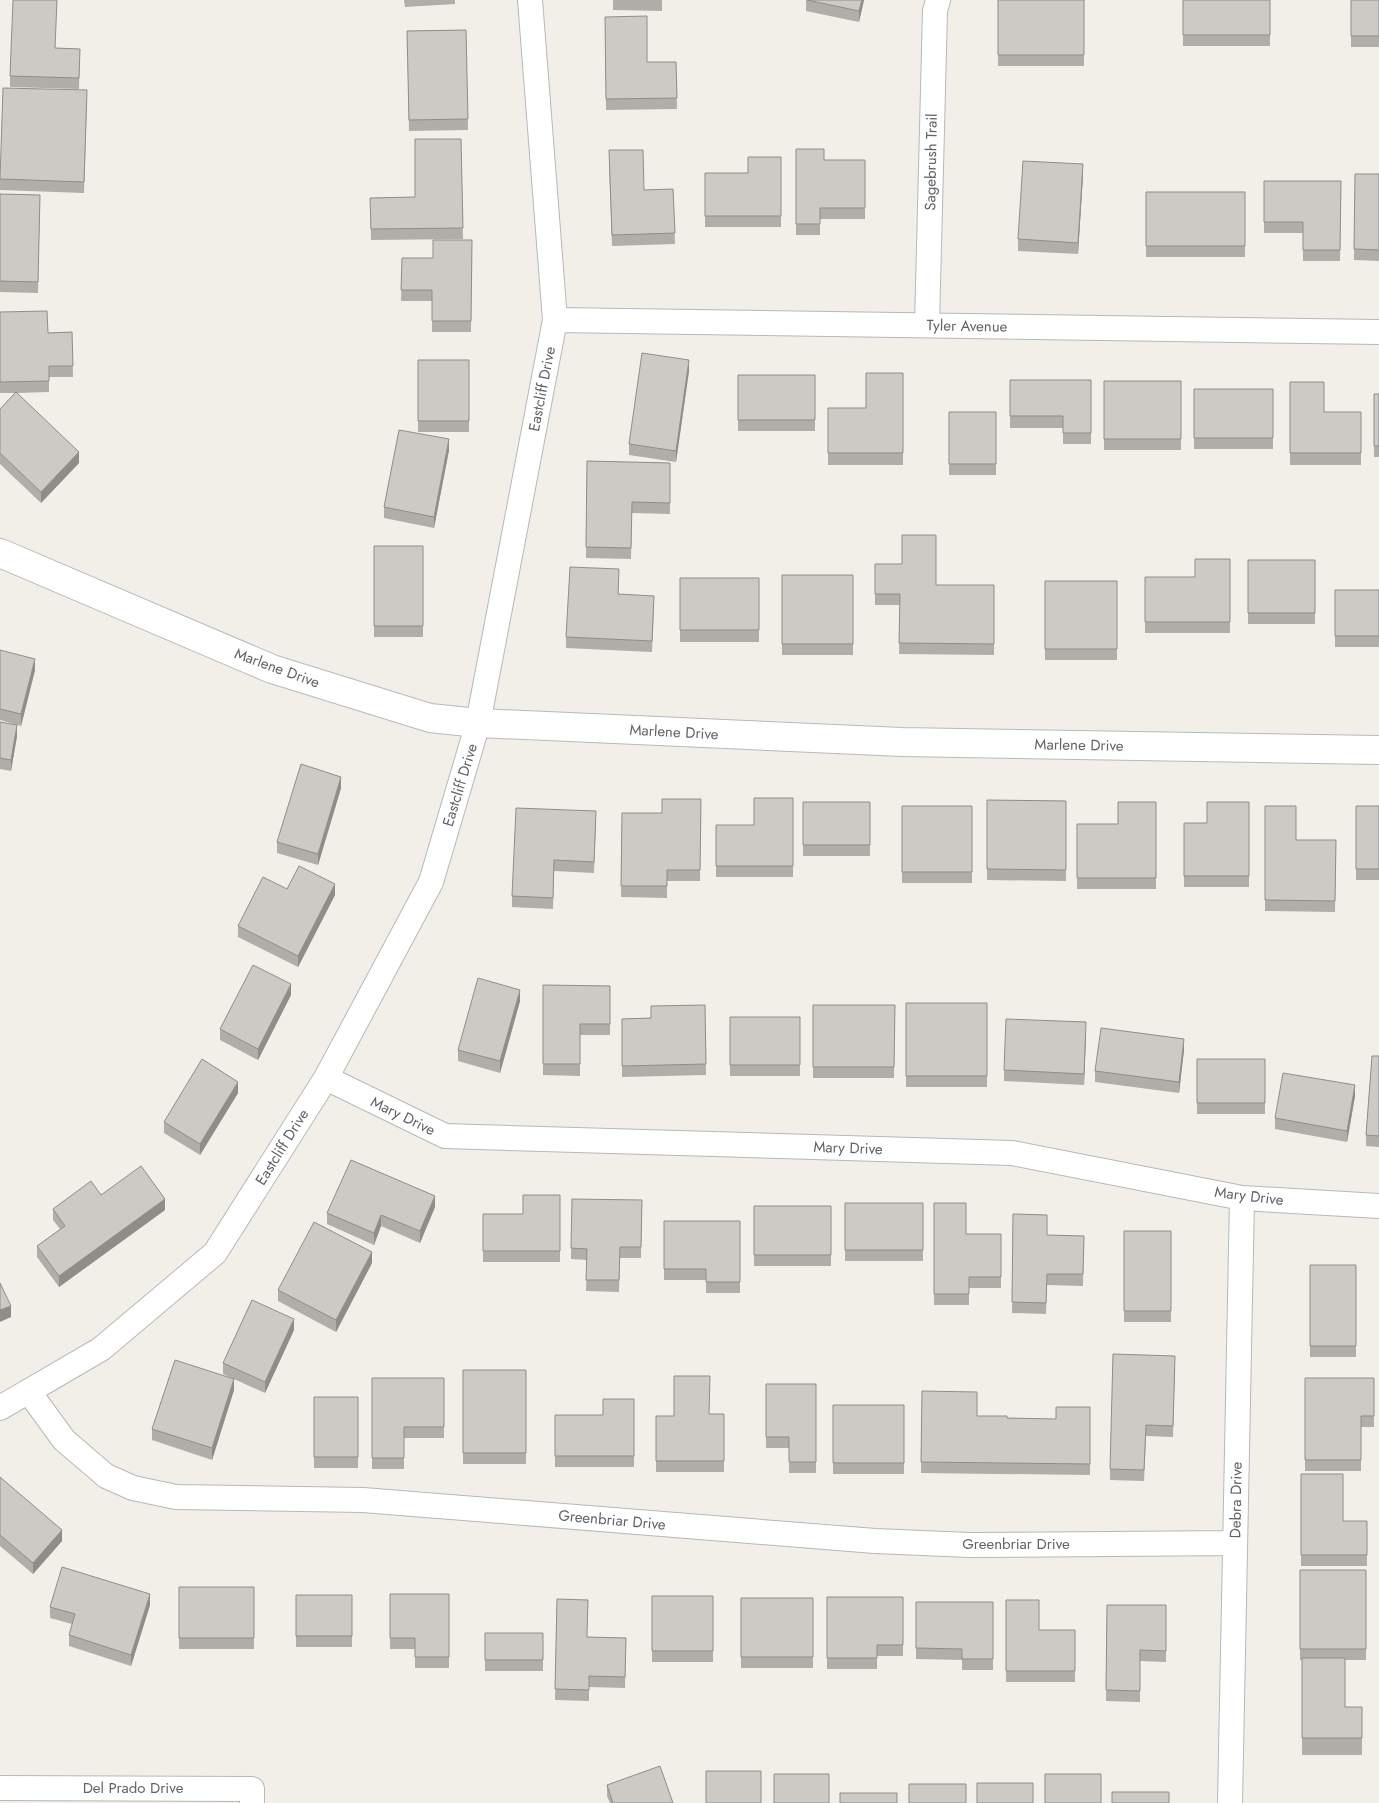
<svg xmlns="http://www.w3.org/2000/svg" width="1379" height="1803" font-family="Jost,sans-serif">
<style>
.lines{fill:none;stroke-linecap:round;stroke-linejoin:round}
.street-casing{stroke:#b5b8bc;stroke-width:26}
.secondary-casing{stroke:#b6babf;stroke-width:30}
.street{stroke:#fff;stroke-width:24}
.secondary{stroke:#fff;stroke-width:28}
.wall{fill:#afaea9}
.shaded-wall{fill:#8f8d8a}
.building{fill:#cccac5;stroke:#8f8d8a}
.labels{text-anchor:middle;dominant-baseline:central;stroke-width:4.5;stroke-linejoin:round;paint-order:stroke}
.street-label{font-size:15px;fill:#5f6368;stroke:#fff}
</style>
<rect width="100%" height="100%" fill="#f1efe8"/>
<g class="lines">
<defs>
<path id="street" d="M555,320L1379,332
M927,325L935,11L938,0
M326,1078L445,1136L1012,1153L1242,1198L1379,1206
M29,1392L64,1440L106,1476L133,1488L176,1497L363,1500L875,1541L970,1545L1235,1543
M0,1408L101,1349L215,1253L326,1078L431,882L478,723L555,320L530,0
M0,1788L252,1789V1803
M1230,1803L1242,1198"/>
<path id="secondary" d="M0,553L272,669L430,718L478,723L902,742L1379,750"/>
</defs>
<use href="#street" class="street-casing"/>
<use href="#secondary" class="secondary-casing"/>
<use href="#street" class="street"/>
<use href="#secondary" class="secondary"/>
</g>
<path class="wall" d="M404,0H455V4L405,7Z
M613,0H662V11L613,10Z
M806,0H864L859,22L806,11Z
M998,0H1084V66H998Z
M1183,0H1270V46H1183Z
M1351,0H1379V47H1351Z
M605,17L647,62H676L677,109L606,110Z
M466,30L468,130L409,131L407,31Z
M56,48L80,49L79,89L10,87V76Z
M87,101L84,193L0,190V179Z
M461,139L463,239L371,240L370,198L415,197Z
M796,149L824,160H865V219H820V235H796Z
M781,157V227H705V173H748Z
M609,162L644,190L673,189L675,244L612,246Z
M1355,174H1379V261L1354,260Z
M1083,175L1078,254L1018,251V239Z
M1264,181H1341L1340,261H1303V233H1264Z
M1146,192H1245V257H1146Z
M0,194L40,195L38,293L0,292Z
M472,240L471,332H432V301H401L402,258H433Z
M0,312L48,333L72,332L73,377H49V392L17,393L79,463L41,503L0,464V409L15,393H0Z
M418,360H469V432H418Z
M689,371L676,462L629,455V444Z
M903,373V465H828V408H866Z
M738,375H815V431H738Z
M1010,380H1091V444H1063V428H1010Z
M1104,381H1181V450H1104Z
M1290,382L1324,412H1361V465H1290Z
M1194,389H1273V449H1194Z
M1374,394H1379V457H1374Z
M949,412H996V475H949Z
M449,450L434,528L384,518V507Z
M587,461L670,463V514L632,513L631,559L586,558Z
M374,546H423V637H374Z
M1230,559V633H1145V577H1195Z
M1248,560H1315V624H1248Z
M875,564H902L936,585H994V655L899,654L900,605H875Z
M782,575H853V655H782Z
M680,578H759V642H680Z
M619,580L618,594L654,607L652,652L566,648V637Z
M1045,581H1117V660H1045Z
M1335,590H1379V647H1335Z
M0,650L35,670L21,726L0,720Z
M0,722L17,736L11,771L0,769Z
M341,788L318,865L277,853V842Z
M793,798V877H716V825H754Z
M701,799L700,881H667V898L621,897L622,813H662Z
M987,800L1066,801V881L987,880Z
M803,802H870V856H803Z
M1156,802V889H1077V824H1118Z
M1249,802V887H1184V823H1207Z
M902,806H972V883H902Z
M1265,806L1296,840H1336L1335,912L1265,911Z
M1356,806H1379V880H1356Z
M596,822L594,873L554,871L553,909L512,907V896Z
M287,889L335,895L298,967L238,937V926Z
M543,985L610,986V1035H580V1076L543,1075Z
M291,995L258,1060L220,1040V1029Z
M520,1001L500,1073L458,1061V1050Z
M906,1003H987V1087H906Z
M705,1005L706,1075L622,1077V1019L651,1018Z
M813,1005H895L894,1078H813Z
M730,1017H800V1076H730Z
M1086,1033L1084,1085L1004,1081V1070Z
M1184,1050L1179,1093L1095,1082V1071Z
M1379,1056V1147L1366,1146V1135Z
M1197,1059H1265V1114H1197Z
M238,1093L200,1155L164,1133V1122Z
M1355,1096L1347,1142L1275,1129V1118Z
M101,1195L165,1210L59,1287L37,1257V1246L60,1229L53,1220V1209Z
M560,1195V1262H483V1214H523Z
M642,1200L641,1258H620L619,1292L586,1291L587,1260L571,1259V1248Z
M845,1203H923V1261H845Z
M934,1203L966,1234H1001V1288H969V1305H934Z
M754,1206H831V1266H754Z
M435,1207L420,1243L381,1226L374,1245L327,1224V1213Z
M1013,1214L1047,1235L1084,1236L1083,1286L1047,1285L1046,1314L1012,1313Z
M664,1221H740V1293H706V1280H664Z
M1124,1231H1171V1322H1124Z
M372,1263L336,1332L278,1301V1290Z
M1310,1265H1356V1357H1310Z
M294,1330L265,1393L223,1374V1363Z
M1175,1367L1173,1437L1146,1436L1144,1481L1110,1480V1469Z
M463,1370H526V1464H463Z
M372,1378H444V1438H404V1469H372Z
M1305,1378H1374V1427H1361V1471H1305Z
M766,1384H816V1473H789V1448H766Z
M234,1390L212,1460L152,1440V1429Z
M922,1391L977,1416L1007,1418L1056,1419L1090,1407V1475L921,1473Z
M314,1397H358V1468H314Z
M634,1399V1467H555V1415H603Z
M833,1405H904V1474H833Z
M709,1414H724V1472H656V1416H674Z
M1301,1474L1343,1521H1367V1566H1301Z
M0,1477L62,1541L33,1574L0,1546Z
M1300,1570H1366V1660H1345V1707H1362V1755H1302V1660H1300Z
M179,1587H254V1649H179Z
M390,1594H449V1668H415V1649H390Z
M296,1595H352V1647H296Z
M652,1596H713V1662H652Z
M827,1597H903V1656H877V1669H827Z
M741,1598H813V1668H741Z
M557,1599L587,1637L626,1638L625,1688L589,1687V1701L555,1700Z
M1006,1600L1039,1630H1075V1682H1006Z
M916,1602H993V1670H962V1660L916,1659Z
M150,1605L131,1666L69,1646V1635L72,1624L50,1618V1607Z
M1107,1605H1166V1662L1140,1661V1702L1106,1701Z
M485,1633H543V1671H485Z
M607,1785L673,1803H610L607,1796Z"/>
<path class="shaded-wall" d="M862,0H864L859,22V11Z
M1083,164V175L1078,254V243Z
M689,360V371L676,462V451Z
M449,439V450L434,528V517Z
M79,452V463L41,503V492Z
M35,659V670L21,726V714Z
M17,725V736L11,771V760Z
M341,777V788L318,865V854Z
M335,884V895L298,967V956Z
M291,984V995L258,1060V1049Z
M520,990V1001L500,1073V1061Z
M1086,1022V1033L1084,1085V1074Z
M1184,1039V1050L1179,1093V1082Z
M238,1082V1093L200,1155V1144Z
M1355,1085V1096L1347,1142V1131Z
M435,1196V1207L420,1243V1231Z
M165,1199V1210L59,1287V1276Z
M381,1215V1226L374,1245V1233Z
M372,1252V1263L336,1332V1320Z
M11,1306V1317L0,1322V1310Z
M294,1319V1330L265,1393V1382Z
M234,1379V1390L212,1460V1448Z
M62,1530V1541L33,1574V1563Z
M150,1594V1605L131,1666V1655Z"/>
<path class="building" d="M13,0H57L55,48L80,49L79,78L10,76Z
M807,0H862L859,11Z
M998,0H1084V55H998Z
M1183,0H1270V35H1183Z
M1351,0H1379V36H1351Z
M647,16V62H676L677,98L606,99L605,17Z
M466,30L468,119L409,120L407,31Z
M3,88L87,90L84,182L0,179Z
M415,139H461L463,228L371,229L370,198L415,197Z
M796,149H824V160H865V208H820V224H796Z
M609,150H643L644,190L673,189L675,233L612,235Z
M748,157H781V216H705V173H748Z
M1023,161L1083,164L1078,243L1018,239Z
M1355,174H1379V250L1354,249Z
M1264,181H1341L1340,250H1303V222H1264Z
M1146,192H1245V246H1146Z
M0,194L40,195L38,282L0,281Z
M433,240H472L471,321H432V290H401L402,258H433Z
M47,311L48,333L72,332L73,366H49V381L0,382V312Z
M642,353L689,360L676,451L629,444Z
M418,360H469V421H418Z
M866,373H903V453H828V408H866Z
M738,375H815V420H738Z
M1010,380H1091V433H1063V416H1010Z
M1104,381H1181V439H1104Z
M1290,382H1324V412H1361V453H1290Z
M1194,389H1273V438H1194Z
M16,392L79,452L41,492L0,453V409Z
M1374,394H1379V446H1374Z
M949,412H996V464H949Z
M399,430L449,439L434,517L384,507Z
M587,461L670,463V503L632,502L631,548L586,547Z
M902,535H936V585H994V644L899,643L900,594H875V564H902Z
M374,546H423V626H374Z
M1195,559H1230V622H1145V577H1195Z
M1248,560H1315V613H1248Z
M570,567L619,569L618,594L654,596L652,641L566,637Z
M782,575H853V644H782Z
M680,578H759V630H680Z
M1045,581H1117V649H1045Z
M1335,590H1379V636H1335Z
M0,650L35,659L21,714L0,709Z
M0,722L17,725L11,760L0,758Z
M301,764L341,777L318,854L277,842Z
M754,798H793V866H716V825H754Z
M662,799H701L700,870H667V886H621L622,813H662Z
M987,800L1066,801V870L987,869Z
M803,802H870V845H803Z
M1118,802H1156V878H1077V824H1118Z
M1207,802H1249V876H1184V823H1207Z
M902,806H972V872H902Z
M1265,806H1296V840H1336L1335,901L1265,900Z
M1356,806H1379V869H1356Z
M516,808L596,811L594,862L554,860L553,898L512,896Z
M299,866L335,884L298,956L238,926L263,877L287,889Z
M253,965L291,984L258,1049L220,1029Z
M478,978L520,990L500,1061L458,1050Z
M543,985L610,986V1024H580V1064H543Z
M906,1003H987V1076H906Z
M705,1005L706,1064L622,1066V1019L651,1018V1006Z
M813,1005H895L894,1067H813Z
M730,1017H800V1065H730Z
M1006,1019L1086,1022L1084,1074L1004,1070Z
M1101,1028L1184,1039L1179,1082L1095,1071Z
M1372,1056H1379V1136L1366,1135Z
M202,1059L238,1082L200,1144L164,1122Z
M1197,1059H1265V1103H1197Z
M1283,1073L1355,1085L1347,1131L1275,1118Z
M351,1160L435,1196L420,1231L381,1215L374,1233L327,1213Z
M141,1166L165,1199L59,1276L37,1246L65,1226L53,1209L91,1181L101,1195Z
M523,1195H560V1251H483V1214H523Z
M572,1199L642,1200L641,1247H620L619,1280H586L587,1249L571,1248Z
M845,1203H923V1250H845Z
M934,1203H966V1234H1001V1277H969V1294H934Z
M754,1206H831V1255H754Z
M1013,1214L1047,1215V1235L1084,1236L1083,1274H1047L1046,1303L1012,1302Z
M664,1221H740V1282H706V1269H664Z
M314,1222L372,1252L336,1320L278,1290Z
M1124,1231H1171V1311H1124Z
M1310,1265H1356V1346H1310Z
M0,1283L11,1306L0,1310Z
M252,1300L294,1319L265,1382L223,1363Z
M1113,1354L1175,1356L1173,1426L1146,1425L1144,1470L1110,1469Z
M175,1360L234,1379L212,1448L152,1429Z
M463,1370H526V1453H463Z
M674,1376H710L709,1414H724V1461H656V1416H674Z
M372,1378H444V1427H404V1458H372Z
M1305,1378H1374V1416H1361V1460H1305Z
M766,1384H816V1462H789V1437H766Z
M922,1391L977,1392V1416H1007V1418L1056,1419V1407H1090V1464L921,1462Z
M314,1397H358V1457H314Z
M603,1399H634V1456H555V1415H603Z
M833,1405H904V1463H833Z
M1301,1474H1343V1521H1367V1555H1301Z
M0,1477L62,1530L33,1563L0,1535Z
M62,1567L150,1594L131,1655L69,1635L75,1614L50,1607Z
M1300,1570H1366V1649H1300Z
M179,1587H254V1638H179Z
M390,1594H449V1657H415V1638H390Z
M296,1595H352V1636H296Z
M652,1596H713V1651H652Z
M827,1597H903V1645H877V1658H827Z
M741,1598H813V1657H741Z
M557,1599L588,1600L587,1637L626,1638L625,1677L589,1676V1690L555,1689Z
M1006,1600H1039V1630H1075V1671H1006Z
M916,1602H993V1659H962V1649L916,1648Z
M1107,1605H1166V1651L1140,1650V1691L1106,1690Z
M485,1633H543V1660H485Z
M1302,1658H1345V1707H1362V1738H1302Z
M660,1766L673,1803H613L607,1785Z
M706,1771H761V1803H706Z
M774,1774H829V1803H774Z
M1045,1774H1101V1803H1045Z
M977,1783H1033V1803H977Z
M909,1784H966V1803H909Z
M1112,1792H1169V1803H1112Z
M840,1793H897V1803H840Z"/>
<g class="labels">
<g class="street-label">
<text transform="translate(931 162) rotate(-89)">Sagebrush Trail</text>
<text transform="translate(967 326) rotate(1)">Tyler Avenue</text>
<text transform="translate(542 389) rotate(-79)">Eastcliff Drive</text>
<text transform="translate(277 668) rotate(20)">Marlene Drive</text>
<text transform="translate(674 732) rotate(3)">Marlene Drive</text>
<text transform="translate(1079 745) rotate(1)">Marlene Drive</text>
<text transform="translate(460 785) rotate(-73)">Eastcliff Drive</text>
<text transform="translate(403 1116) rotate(26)">Mary Drive</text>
<text transform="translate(282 1147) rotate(-58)">Eastcliff Drive</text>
<text transform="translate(848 1148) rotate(2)">Mary Drive</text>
<text transform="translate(1249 1196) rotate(7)">Mary Drive</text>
<text transform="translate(1236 1500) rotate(-89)">Debra Drive</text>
<text transform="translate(612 1520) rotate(5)">Greenbriar Drive</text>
<text x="1016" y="1544">Greenbriar Drive</text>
<text x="133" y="1788">Del Prado Drive</text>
</g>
</g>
</svg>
